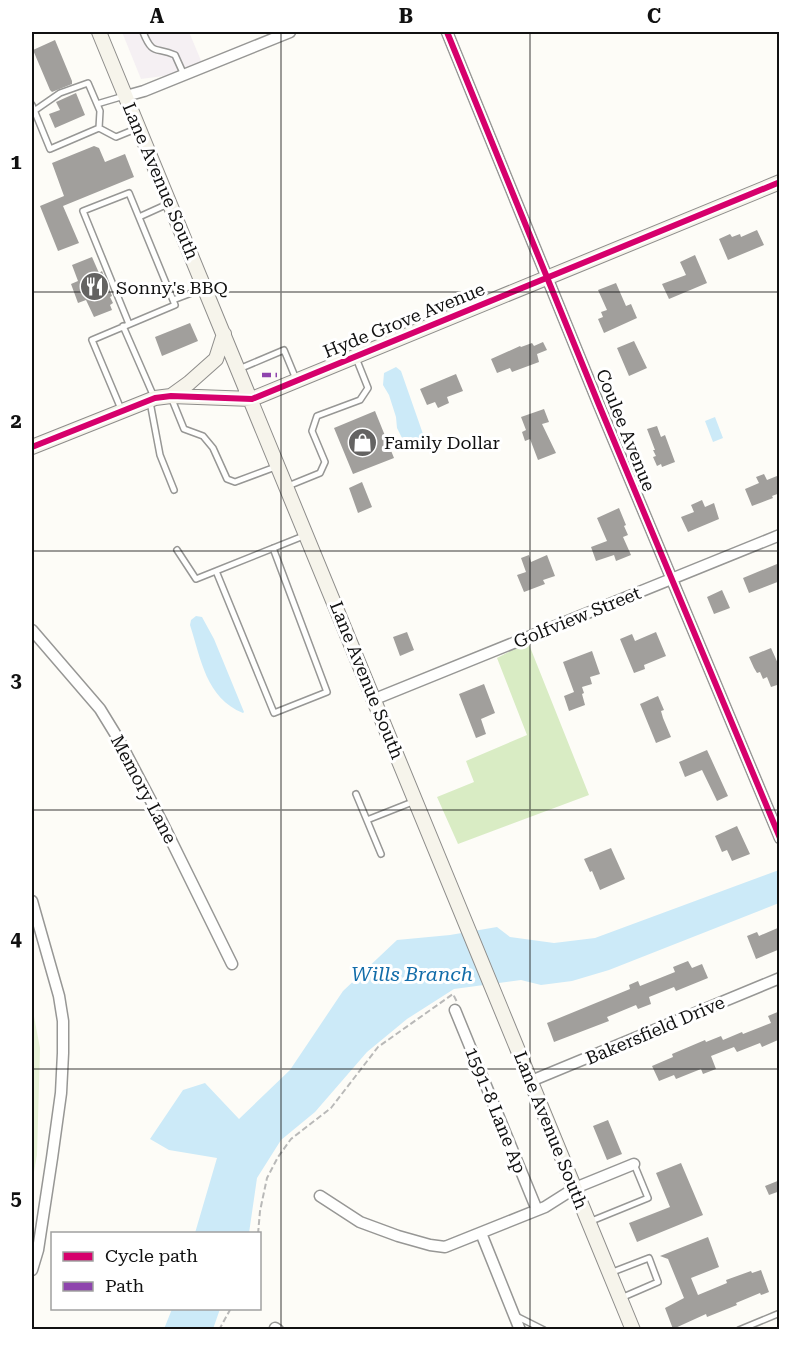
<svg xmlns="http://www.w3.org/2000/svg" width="811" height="1361" font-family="'Roboto Serif',serif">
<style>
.industrial{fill:#f5f0f3}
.green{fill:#e8f3d7}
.forest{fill:#d9ecc4}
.water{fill:#cceaf8}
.building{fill:#a19f9c}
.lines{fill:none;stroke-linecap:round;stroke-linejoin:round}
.lane-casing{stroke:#979795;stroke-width:8}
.street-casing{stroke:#979795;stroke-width:13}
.secondary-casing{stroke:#8e8d8b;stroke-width:16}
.path{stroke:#b9b9b8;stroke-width:2;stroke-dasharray:6 3;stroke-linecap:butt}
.lane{stroke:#fffffe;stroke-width:5}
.street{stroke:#fffffe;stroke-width:10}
.secondary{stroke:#f6f4eb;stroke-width:14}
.quiet{stroke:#8e44ad;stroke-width:4.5;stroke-dasharray:9 4.5;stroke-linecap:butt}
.cycleway-casing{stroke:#fff;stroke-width:10}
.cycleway{stroke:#d6006c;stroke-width:6}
.grid{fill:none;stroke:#111;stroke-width:1.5;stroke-opacity:0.55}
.labels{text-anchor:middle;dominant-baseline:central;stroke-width:6;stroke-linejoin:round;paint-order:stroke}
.street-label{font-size:18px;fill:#111;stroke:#fff}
.poi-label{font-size:18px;fill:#111;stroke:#fff;text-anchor:start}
.water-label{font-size:20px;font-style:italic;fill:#136da9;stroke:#fff}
.neatline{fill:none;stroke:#111;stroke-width:2}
.grid-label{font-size:20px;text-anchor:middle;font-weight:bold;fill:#111}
</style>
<rect width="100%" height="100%" fill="#fdfcf7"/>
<path class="industrial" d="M122,32H189L202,63L171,75L141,79Z"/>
<path class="green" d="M32,1006L40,1048L37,1155L32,1183Z"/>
<path class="forest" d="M528,642L589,795L458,844L437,797L474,782L466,761L527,735L497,658Z"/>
<path class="water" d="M396,367L401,371L423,434L424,436C419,442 412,444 405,444L397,428L396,417L389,395L383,385L384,373Z
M715,417L723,438L713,442L705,421Z
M196,616L202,617L214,639L244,712L243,713C206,698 201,659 190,625L191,620Z
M779,870V903L609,970L572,981L541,985L521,980L454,989L407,1019L367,1052L315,1112L281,1140L257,1178L249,1233H195L217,1158L169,1150L150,1139L183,1090L205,1083L239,1119L290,1070L343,991L397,940L450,935L497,927L510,937L554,943L595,938Z
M172,1309V1308L220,1309L213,1329H164Z"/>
<path class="building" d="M55,40L72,81V84L52,92L50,90L33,50Z
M76,93L85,115L55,128L49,114L60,110L56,102Z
M94,146L99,148L105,162L125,154L134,177L63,206L79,243L58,251L40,206L64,196L52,163Z
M757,230L764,245L728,260L719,239L730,234L732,237L740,234L741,237Z
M695,255L707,283L669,299L662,284L686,275L680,262Z
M92,257L99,273L102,271L112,296L110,297L113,303L110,305L112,310L94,317L86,300L78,303L71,284L78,281L72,265Z
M616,283L626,306L631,304L637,318L604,333L598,319L603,317L601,312L607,310L598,290Z
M190,323L198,341L162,356L155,337Z
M634,341L647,368L629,376L617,348Z
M543,342L547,350L537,354L539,362L512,372L510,368L497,373L491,359L520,346L521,347L532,343L534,346Z
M456,374L463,391L447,397L449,403L438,408L435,402L427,405L420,389Z
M544,409L549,422L542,424L556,453L538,460L530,439L525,441L522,432L526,430L521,417Z
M375,411L394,458L353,474L334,428Z
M657,426L661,437L665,435L675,462L662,467L661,464L657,466L653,457L656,456L653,450H655L647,429Z
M764,474L767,480L777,476L780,483V493L772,496L773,498L752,506L745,489L759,483L756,477Z
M362,482L372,507L358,513L349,488Z
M702,500L705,507L714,503L719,519L688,532L681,517L694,512L691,505Z
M619,508L626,525L624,526L628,535L623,537L631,555L616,561L614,555L596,561L591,547L607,541L597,518Z
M529,555L531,562L547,555L555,576L543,580L545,584L524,592L517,575L526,572L521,558Z
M777,564L780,570V581L749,593L743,578Z
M722,590L730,608L714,614L707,597Z
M407,632L414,650L400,656L393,637Z
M656,632L666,656L644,665L645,669L634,673L620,639L632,634L635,641Z
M771,648L780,668V684L771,687L767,677L763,679L760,672L757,673L754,668L749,657Z
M592,651L600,674L590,677L592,684L582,687L584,693L582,694L585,705L569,711L564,696L574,692L563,662Z
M484,684L495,713L481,719L486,734L476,738L459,694Z
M658,696L664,710L661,711L663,718L671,737L656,743L640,704Z
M707,750L728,796L717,801L702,770L685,777L679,762Z
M737,826L750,854L732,861L727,850L722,852L715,836Z
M611,848L625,879L600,890L592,871L590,872L584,859Z
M780,927V949L756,959L747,936L757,932L759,936Z
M688,961L692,968L702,964L708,978L676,991L674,987L649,997L651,1004L638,1009L636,1005L607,1017L609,1021L554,1042L547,1023L630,989L629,985L638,981L640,986L675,972L673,967Z
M780,1011V1043L778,1040L762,1047L760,1043L737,1052L734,1047L711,1056L716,1069L703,1074L701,1069L676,1079L674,1075L659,1081L652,1066L673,1057L672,1054L705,1040L706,1042L721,1036L723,1040L742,1032L743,1034L771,1023L768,1016Z
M608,1120L622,1154L607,1160L593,1126Z
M681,1163L703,1215L637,1242L629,1223L670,1207L656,1173Z
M780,1180V1191L769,1195L765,1186Z
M708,1237L719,1267L691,1278L698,1295L727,1283L726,1280L751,1271L752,1273L761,1270L769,1292L761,1295L760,1293L736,1303L737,1305L707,1317L706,1314L673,1329L665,1308L684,1298L668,1259L660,1256Z"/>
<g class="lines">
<defs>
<path id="lane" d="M143,32C153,57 156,46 175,55L184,75
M32,105L50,149L99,128L116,137L138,128
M34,111L60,93L88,83L97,104
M99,128L100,111L97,104L124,96
M139,217L170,203
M173,300L202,289
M123,326L154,397
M239,369L284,350L296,379
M171,397L184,429L203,436L213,448L227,479L235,482L278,466
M150,402L160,455L174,490
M121,409L92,340L175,305L129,193L83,211L129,324
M288,486L320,473L325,462L312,431L317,416L360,400L368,388L356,358
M273,548L327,692L274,713L216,571L306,535
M177,550L196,579L216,571
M356,794L381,854
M367,820L415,801
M589,1222L648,1198L634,1164
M610,1273L649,1258L658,1282L621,1298
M516,1316L544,1330
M739,1330L780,1313"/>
<path id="street" d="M447,32L599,405L780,838
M126,96L144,91L290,32
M32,630L100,709L119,740L162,822L232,964
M375,699L780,535
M32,901L59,996L63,1021V1053L61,1093L52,1158L38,1250L32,1270
M455,1010L537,1210
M531,1081L780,978
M320,1196L360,1222L398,1236L430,1245L445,1247L545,1207L575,1188L634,1164
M481,1233L520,1330
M275,1328L278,1330"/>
<path id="secondary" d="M99,32L633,1330
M171,396L189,383L216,359L224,334
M32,447L155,398L171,396L252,399L780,182"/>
</defs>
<use href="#lane" class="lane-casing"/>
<use href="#street" class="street-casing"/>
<use href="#secondary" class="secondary-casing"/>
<path class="path" d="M258,1234L260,1211L267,1178L278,1157L291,1139L331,1108L378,1047L453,994L457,1002
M219,1330L231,1308"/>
<use href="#lane" class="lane"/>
<use href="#street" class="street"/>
<use href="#secondary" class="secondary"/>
<path class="quiet" d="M262,375H277"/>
<defs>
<path id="cycleway" d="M447,32L599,405L780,838
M32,447L155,398L171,396L252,399L780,182"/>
</defs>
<use href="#cycleway" class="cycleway-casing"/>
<use href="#cycleway" class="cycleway"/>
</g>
<path class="grid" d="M281,32V1330M530,32V1330M32,292H780M32,551H780M32,810H780M32,1069H780"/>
<defs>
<symbol id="restaurant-disc" viewBox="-11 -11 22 22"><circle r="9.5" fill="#646362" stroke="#fff"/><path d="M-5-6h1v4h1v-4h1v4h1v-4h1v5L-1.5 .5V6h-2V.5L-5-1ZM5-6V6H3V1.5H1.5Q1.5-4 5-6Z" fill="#fff"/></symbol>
<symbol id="shop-disc" viewBox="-11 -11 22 22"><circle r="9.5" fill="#646362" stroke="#fff"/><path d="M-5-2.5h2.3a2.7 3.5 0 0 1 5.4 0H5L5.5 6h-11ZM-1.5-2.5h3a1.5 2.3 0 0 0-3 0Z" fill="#fff"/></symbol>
</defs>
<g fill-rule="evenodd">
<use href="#restaurant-disc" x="78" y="270" width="33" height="33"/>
<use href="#shop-disc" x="346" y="426" width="33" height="33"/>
</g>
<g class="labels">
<g class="street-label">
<text transform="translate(161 181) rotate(67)">Lane Avenue South</text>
<text transform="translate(404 320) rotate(-22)">Hyde Grove Avenue</text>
<text transform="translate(626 430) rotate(68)">Coulee Avenue</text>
<text transform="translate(577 617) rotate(-22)">Golfview Street</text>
<text transform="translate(367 680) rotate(68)">Lane Avenue South</text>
<text transform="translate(144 789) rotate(62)">Memory Lane</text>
<text transform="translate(655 1030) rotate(-23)">Bakersfield Drive</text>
<text transform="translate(496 1110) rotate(68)">1591-8 Lane Ap</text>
<text transform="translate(551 1130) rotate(68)">Lane Avenue South</text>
</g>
<g class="poi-label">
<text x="116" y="287">Sonny's BBQ</text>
<text x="384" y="442">Family Dollar</text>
</g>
<g class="water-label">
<text x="412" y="974">Wills Branch</text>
</g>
</g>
<rect width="811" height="1361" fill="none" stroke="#ffffff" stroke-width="66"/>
<rect x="51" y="1232" width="210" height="78" fill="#ffffff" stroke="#a0a0a0" stroke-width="1.5"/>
<rect x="63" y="1252" width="30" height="9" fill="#d6006c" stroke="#a0a0a0" stroke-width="1.5"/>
<text x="105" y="1262" font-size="18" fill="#111111">Cycle path</text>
<rect x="63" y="1282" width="30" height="9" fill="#8e44ad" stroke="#a0a0a0" stroke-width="1.5"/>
<text x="105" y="1292" font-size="18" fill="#111111">Path</text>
<rect x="33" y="33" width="745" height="1295" class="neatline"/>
<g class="grid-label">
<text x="157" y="23">A</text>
<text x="406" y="23">B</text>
<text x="654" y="23">C</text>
<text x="16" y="169">1</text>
<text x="16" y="428">2</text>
<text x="16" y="687">3</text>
<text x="16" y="946">4</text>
<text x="16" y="1205">5</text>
</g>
</svg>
